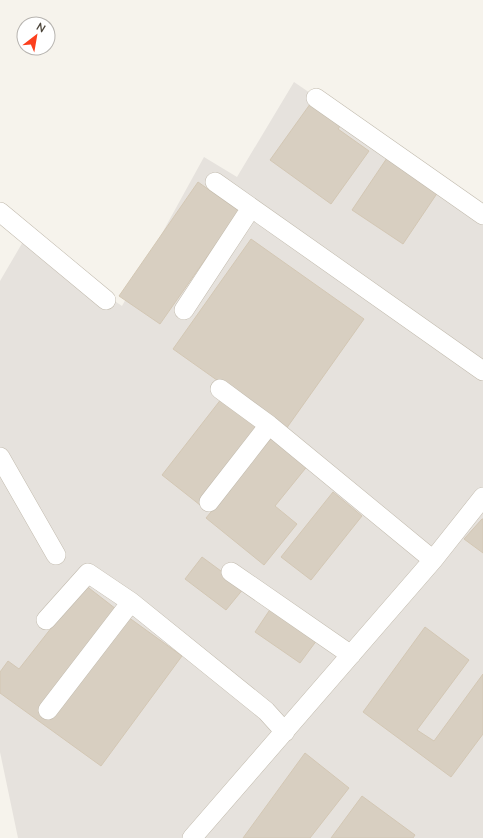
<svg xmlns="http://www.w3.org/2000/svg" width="483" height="838" font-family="'Nunito Sans',sans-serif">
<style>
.industrial{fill:#e6e2dd}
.building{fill:#d8cfc1;stroke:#d3c7b4}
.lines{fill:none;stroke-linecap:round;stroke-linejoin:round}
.minor-casing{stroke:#c2bbae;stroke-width:20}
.minor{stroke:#fff;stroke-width:19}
</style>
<rect width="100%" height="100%" fill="#f6f3ec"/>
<path class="industrial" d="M294,82L483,211V838H18L0,752V281L24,240L122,306L204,157L237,177Z"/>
<path class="building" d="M313,100L343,122L338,129L369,151L331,204L270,160Z
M389,155L440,189L403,244L352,210Z
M198,182L239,211L160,324L119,296Z
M251,239L364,319L286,429L173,349Z
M222,398L260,427L200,505L162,475Z
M274,435L309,464L275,506L297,524L264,565L206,518Z
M333,492L362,516L311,580L281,557Z
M482,519H483V553L464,539Z
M202,557L244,588L226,610L185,579Z
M85,585L116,609L128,617L182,656L101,766L0,693V672L8,661L19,669Z
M271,608L317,640L300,663L255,632Z
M425,627L469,660L417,730L434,741L483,674V734L451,777L363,712Z
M305,753L349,788L310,838H243Z
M362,796L415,835L413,838H331Z"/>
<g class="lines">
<defs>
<path id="minor" d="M316,98L483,215
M215,182L483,371
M0,212L106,300
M184,310L251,208
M220,389L269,425L433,560
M0,457L56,555
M209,502L269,425
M231,572L351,655
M46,620L88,573L131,602L266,711L285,732
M48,710L131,602
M192,838L433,560L483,497"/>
</defs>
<use href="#minor" class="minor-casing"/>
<use href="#minor" class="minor"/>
</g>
<g transform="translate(36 36) rotate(31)"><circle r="19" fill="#ffffff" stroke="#b7b4b0"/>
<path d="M0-3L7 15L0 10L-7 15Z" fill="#fc3f1d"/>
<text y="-6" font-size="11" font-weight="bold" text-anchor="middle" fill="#4b4439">N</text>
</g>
</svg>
